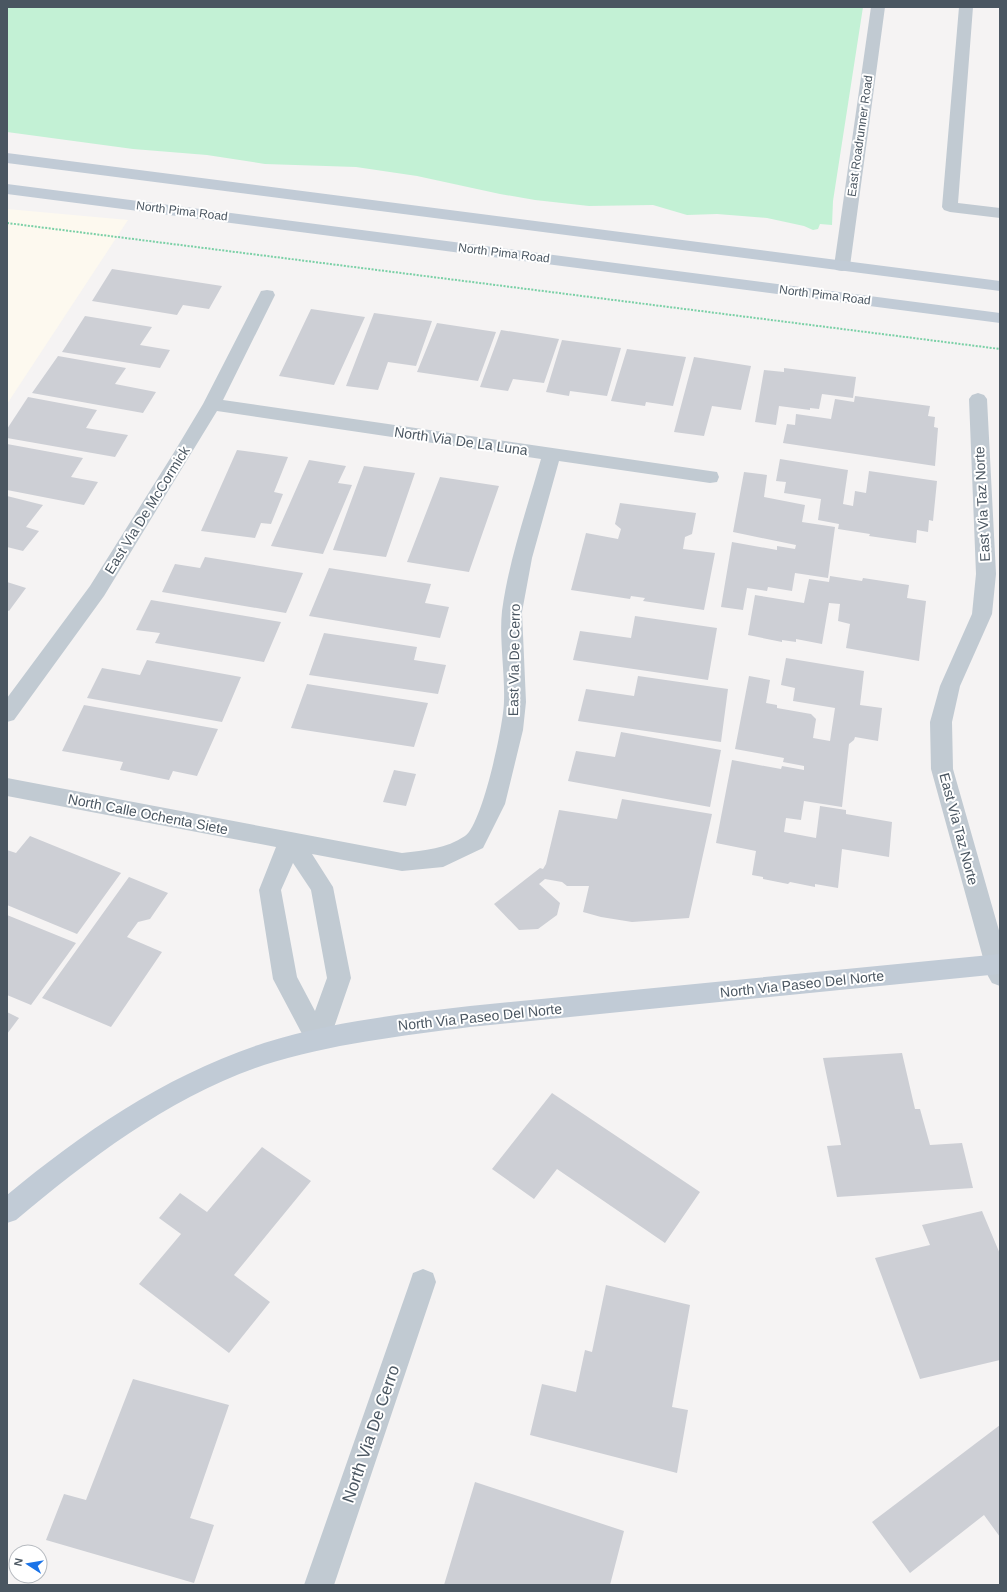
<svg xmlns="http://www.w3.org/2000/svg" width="1007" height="1592" font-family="Arial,sans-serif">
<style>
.commercial{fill:#fdf9ef}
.green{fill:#c3f1d5}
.building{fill:#cdcfd5}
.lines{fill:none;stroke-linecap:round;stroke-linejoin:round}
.path{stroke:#7ad0a6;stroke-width:2;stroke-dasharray:2 1.5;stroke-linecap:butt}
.lane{fill:#c1cad2;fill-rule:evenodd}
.street{fill:#c1cad2;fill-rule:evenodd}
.secondary{fill:#c1cbd6;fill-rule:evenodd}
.labels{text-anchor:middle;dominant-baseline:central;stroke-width:4;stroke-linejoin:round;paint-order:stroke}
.far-street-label{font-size:12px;fill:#4a5661;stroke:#fff}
.street-label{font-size:14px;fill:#4a5661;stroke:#fff}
.near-street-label{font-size:17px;fill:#4a5661;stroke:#fff}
</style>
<rect width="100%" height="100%" fill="#f5f3f3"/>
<path class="commercial" d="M7,209L128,220L7,404Z"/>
<path class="green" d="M7,7H863L833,201L832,225L820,224L818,229L813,230L804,226L767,218L717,214L687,215L653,205L589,206L535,200L500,194L417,176L356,167L265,164L207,155L133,149L7,132Z"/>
<path class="building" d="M112,269L222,286L209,309L183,305L177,315L92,301Z
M311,309L365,317L334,385L279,376Z
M374,313L432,321L416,366L388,362L378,390L346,386Z
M85,316L152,327L140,345L170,350L160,368L62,352Z
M437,323L496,332L478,381L417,372Z
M501,330L559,339L544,383L513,379L508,391L480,387Z
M562,340L621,348L607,396L570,391L569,396L546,392Z
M627,349L686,357L673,406L646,402L645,406L611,401Z
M58,356L126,368L115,384L156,392L143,413L32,393Z
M694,357L751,366L741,410L712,406L704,436L674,432Z
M784,368L856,377L853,398L822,394L819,409L810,408V410L779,406L776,425L755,422L764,370L784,372Z
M855,396L930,406L928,416L935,417L934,427L938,428L935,466L783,443L787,424L795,425L796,414L831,419L835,399L854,402Z
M28,397L97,410L86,428L128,435L115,457L7,438V429Z
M7,444L83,458L71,477L98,482L84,505L7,490Z
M237,450L288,457L274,492L283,494L271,524L261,523L255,538L201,531Z
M780,459L848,470L843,504L853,506L855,491L866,493L869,471L937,481L933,521L929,520L928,532L917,530L916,543L869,536L870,534L838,529L839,524L818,520L821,499L784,493L786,482L776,481Z
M309,460L346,466L338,483L352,485L323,554L271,546Z
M364,466L415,473L386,557L333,550Z
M744,472L767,475L764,497L805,505L802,522L835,527L828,578L795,573L792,591L768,587L767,591L747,588L743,610L721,607L732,542L777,550V546L795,549L796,545L733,532Z
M440,477L499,486L469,572L407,562Z
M7,496L43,505L26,527L39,531L23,551L7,547Z
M620,503L696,513L692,534L685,537L683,549L715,553L704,610L643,601L645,598L631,596L630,599L571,590L586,533L618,539L621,529L615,524Z
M205,557L303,573L286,613L162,592L175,564L200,568Z
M329,568L431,584L425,603L449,607L440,638L309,616Z
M830,576L862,581L863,578L909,585L907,598L926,601L919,661L846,648L850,624L838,621L840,604L829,603L822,644L796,639V642L782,640V642L748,635L755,595L804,603L809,579L829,582Z
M7,582L26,588L9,611L7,610Z
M151,600L281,622L264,662L155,643L160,633L136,630Z
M635,616L717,628L708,680L573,660L580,631L631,638Z
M324,633L417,647L414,660L446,665L438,694L309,675Z
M786,658L864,671L860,705L882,708L878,741L855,737L854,740L849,744L842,807L804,801L801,820L786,818L784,832L816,838L820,806L846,810V814L892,822L889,857L842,849L838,888L815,884V887L790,882L788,884L763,879V877L752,875L756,851L716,843L732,760L781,769L782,766L804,770V766L783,762L784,758L735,749L749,676L770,680L766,703L777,705V708L811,714L816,719L813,738L830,741L835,708L793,701L795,688L781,685Z
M147,660L241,677L222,722L87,698L102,668L140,675Z
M638,676L728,689L721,742L578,721L586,689L634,696Z
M307,684L428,703L414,747L291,728Z
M84,705L218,729L197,776L173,771L169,780L120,770L123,762L62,751Z
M621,732L721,750L710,807L568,781L576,751L615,757Z
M394,770L416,774L406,806L383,802Z
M622,799L712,814L689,918L632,922L601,917L583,912L589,886H567L562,882L545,879L539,884L560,903L557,915L538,929L519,930L494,904L540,868L543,869L546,864L559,810L617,819Z
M30,836L121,873L77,934L7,905V850L16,853Z
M129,877L168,893L150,919L138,922L127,937L162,952L111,1027L42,998Z
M7,915L76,943L31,1005L7,995Z
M7,1012L19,1018L7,1034Z
M902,1053L915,1109H920L930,1145L962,1143L973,1188L837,1197L827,1146L841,1145L823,1058Z
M552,1093L700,1192L665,1243L557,1169L534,1199L492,1169Z
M262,1147L311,1181L234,1275L270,1302L229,1353L139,1284L181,1234L159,1218L180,1193L207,1212Z
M982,1211L1000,1254V1360L920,1379L875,1258L930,1245L922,1225Z
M606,1285L690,1305L672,1407L688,1410L677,1473L530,1435L542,1384L576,1392L585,1350L592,1352Z
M133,1379L229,1405L190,1518L214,1525L194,1583L46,1540L64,1494L86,1500Z
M1000,1425V1537L984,1515L910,1573L872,1522Z
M475,1482L624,1531L610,1585H444Z"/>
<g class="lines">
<path class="path" d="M7,223L1000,349"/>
<path class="lane" d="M959,7H973L958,203L1000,208V218L950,212L944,210L942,207Z"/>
<path class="street" d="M871,7H885L850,266L848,270L842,271L836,270L834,266Z
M267,290L273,291L275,295L223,400L710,471L717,472L719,477L717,482L710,483L559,461L532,558L522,612L526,702L523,730L505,804L483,848L443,867L402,871L312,854L333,887L351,978L330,1039L327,1047L318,1050L309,1047L273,979L259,890L276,847L7,796V778L402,853C425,850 446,849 465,836C482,825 504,724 504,701C505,673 499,638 502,611C509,559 527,509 541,459L217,411L104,596L14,720L7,722V698L90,586L173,454L203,404L259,295L261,291ZM293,863L311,890L327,978L315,1011L297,977L281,890Z
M978,393L984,395L987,399L996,574L992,614L960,686L952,722L953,769L1000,934V986L992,983L988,976L931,769L930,722L940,686L972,614L976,574L969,399L972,395Z
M423,1269L433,1273L436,1282L334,1585H304L410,1282L413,1273Z"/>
<path class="secondary" d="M7,153L1000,281V291L7,163Z
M7,184L1000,313V323L7,194Z
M1000,954V974L470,1027C401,1036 330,1044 264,1065C171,1096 90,1158 16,1220L7,1223V1195C84,1131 168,1074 264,1043C330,1022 401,1014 470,1006Z"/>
</g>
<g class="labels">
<g class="far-street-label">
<text transform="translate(860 136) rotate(-82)">East Roadrunner Road</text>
<text transform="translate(182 211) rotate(7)">North Pima Road</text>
<text transform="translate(504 253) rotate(7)">North Pima Road</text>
<text transform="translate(825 295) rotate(7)">North Pima Road</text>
</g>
<g class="street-label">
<text transform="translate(461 441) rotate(8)">North Via De La Luna</text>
<text transform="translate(982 504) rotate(-93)">East Via Taz Norte</text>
<text transform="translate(147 510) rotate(-58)">East Via De McCormick</text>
<text transform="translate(514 660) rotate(-89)">East Via De Cerro</text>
<text transform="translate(148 814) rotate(11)">North Calle Ochenta Siete</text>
<text transform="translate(959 829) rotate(75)">East Via Taz Norte</text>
<text transform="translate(802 984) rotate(-6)">North Via Paseo Del Norte</text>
<text transform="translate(480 1017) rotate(-6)">North Via Paseo Del Norte</text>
</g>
<g class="near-street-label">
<text transform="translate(371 1434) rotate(-71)">North Via De Cerro</text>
</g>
</g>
<rect width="1007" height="1592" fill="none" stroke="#4a5661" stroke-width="16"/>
<g transform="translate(28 1564) rotate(282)"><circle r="19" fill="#ffffff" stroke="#b7bbc0"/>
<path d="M0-3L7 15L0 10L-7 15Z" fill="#1a73e8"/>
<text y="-6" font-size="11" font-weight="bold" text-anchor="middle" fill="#4a5661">N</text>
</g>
</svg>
